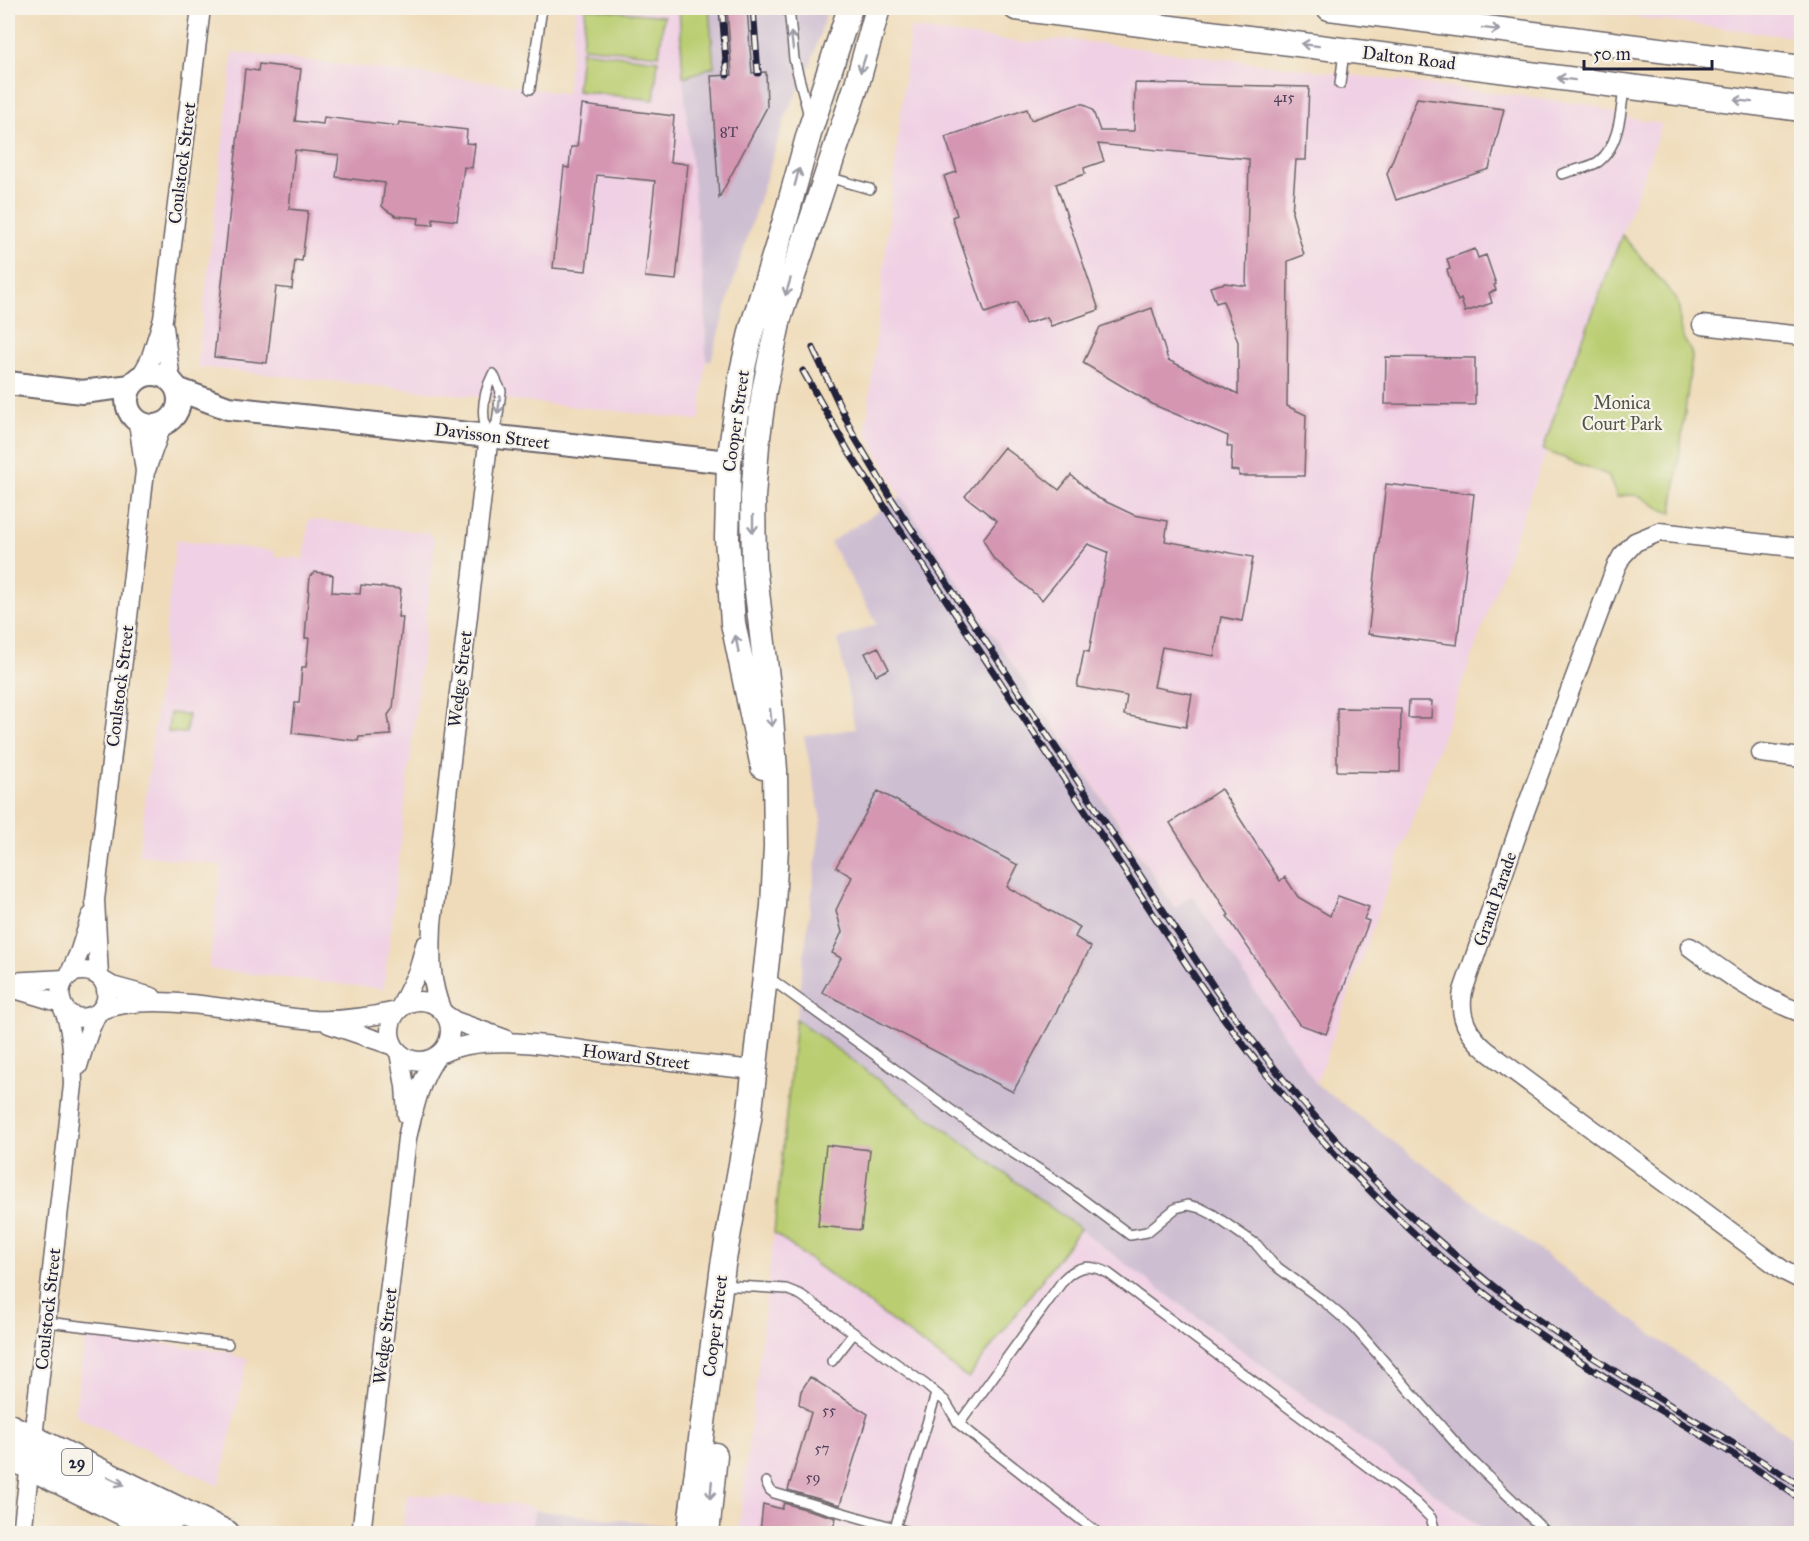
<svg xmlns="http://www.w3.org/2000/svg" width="1809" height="1541" font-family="'IM FELL Great Primer',serif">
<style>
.built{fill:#f0d0e4}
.industrial{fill:#cebed1}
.green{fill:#bacd71;stroke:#6e7856;stroke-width:1.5}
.building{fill:#d596b2}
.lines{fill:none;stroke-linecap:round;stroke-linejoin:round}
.service-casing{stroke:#6a6367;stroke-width:12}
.minor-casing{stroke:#6a6367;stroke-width:21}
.tertiary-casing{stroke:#6a6367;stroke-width:26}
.secondary-casing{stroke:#6a6367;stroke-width:27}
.primary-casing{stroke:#6a6367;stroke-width:30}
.service{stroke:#fff;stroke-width:9}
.minor{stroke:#fff;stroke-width:18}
.tertiary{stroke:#fff;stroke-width:22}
.secondary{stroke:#fff;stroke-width:24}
.primary{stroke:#fff;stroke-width:27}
.rail-casing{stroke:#22223b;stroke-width:7}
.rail{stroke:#f7f3e8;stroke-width:4.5;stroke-dasharray:14;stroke-linecap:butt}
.oneway{stroke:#9c9ca7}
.labels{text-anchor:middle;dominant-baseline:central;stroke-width:4.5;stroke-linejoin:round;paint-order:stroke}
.number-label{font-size:15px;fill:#4f3f59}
.shield{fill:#f7f3e8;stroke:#62616f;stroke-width:1.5}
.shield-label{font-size:16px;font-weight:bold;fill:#22223b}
.street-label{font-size:18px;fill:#22223b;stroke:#f7f3e8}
.park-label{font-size:18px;fill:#50554b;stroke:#f7f3e8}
</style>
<rect width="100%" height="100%" fill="#f7f3e8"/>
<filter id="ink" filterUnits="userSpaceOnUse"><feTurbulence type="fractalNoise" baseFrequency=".0167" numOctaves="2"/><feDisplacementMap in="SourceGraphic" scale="12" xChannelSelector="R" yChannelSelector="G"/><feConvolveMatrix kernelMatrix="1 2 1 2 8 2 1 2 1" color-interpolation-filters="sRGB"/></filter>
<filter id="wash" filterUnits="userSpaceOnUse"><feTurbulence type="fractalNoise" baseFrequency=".008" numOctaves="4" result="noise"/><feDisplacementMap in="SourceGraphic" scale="24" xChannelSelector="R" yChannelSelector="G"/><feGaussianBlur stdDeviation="1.35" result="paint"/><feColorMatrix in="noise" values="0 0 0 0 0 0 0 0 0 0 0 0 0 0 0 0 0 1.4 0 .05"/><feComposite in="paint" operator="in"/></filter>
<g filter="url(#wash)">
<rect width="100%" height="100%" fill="#efdbb9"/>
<path class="built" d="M576,8H679L683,76L705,302L706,361L700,420L197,367L233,52L490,82L566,94Z
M1563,8H1801V38Z
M910,28L1025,43L1065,39L1592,105L1629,118L1662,124L1612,263L1557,407L1543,450L1546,453L1316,1084L1192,896L1176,908L901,497L866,431Z
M309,519L430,533L435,542L384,989L209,969L221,865L139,855L176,540L275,551L274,556L304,559Z
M1080,1229L1488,1533L738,1534L774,1233L968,1378Z
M85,1335L233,1352V1356L248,1358L219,1486L80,1418L75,1412Z
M407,1493L534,1507L531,1533L402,1534Z"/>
<path class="industrial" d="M709,8H828L811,64L786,115L730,292L711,361H706L705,302L683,76H694L702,70L713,67Z
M901,497L1175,908L1192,895L1316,1084L1801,1445V1533H1488L796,1019L821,820L804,736L855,729L838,639L877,624L830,542Z
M534,1510L664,1525L662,1533H531Z"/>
<path class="green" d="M586,8L664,16L659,55L582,47Z
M679,8H709L714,67C702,69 695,76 683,76Z
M581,51L658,60L654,100L577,91Z
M1622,235L1676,298C1683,314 1677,321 1682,335C1685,344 1691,347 1692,357L1672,513C1647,507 1647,489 1617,497L1608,475L1543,450L1557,407Z
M170,713L188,715L186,733L168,732Z
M796,1019L1080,1229L968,1378L774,1233Z"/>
<g id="blocks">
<path class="building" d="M727,8H747L752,73L766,72L767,107L719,198L711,76L732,75Z
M259,64L301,69L295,121L323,124L324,117L398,126L399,122L467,130L466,143L475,144L472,168L464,167L457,221L433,218V225L418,224L419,218L396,216L386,210L382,206L385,183L336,177L339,155L295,150L289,209L308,211L302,261L295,260L292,289L276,287L267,363L214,357L245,69L258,71Z
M1135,83L1309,87L1306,160H1296L1292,213L1304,255L1288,261L1287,406L1306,415L1304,476H1239V471L1231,470L1232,447L1227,446L1228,436L1154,405L1083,363L1100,327L1152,308L1168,360L1238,394V342L1223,301L1216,303L1210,287L1225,283L1246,286L1249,159L1098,144L1104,161L1084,168L1085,174L1056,184L1099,310L1051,326L1047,317L1025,324L1017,302L985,313L952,217L957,215L944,176L957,172L945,137L1027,109L1031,120L1079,104H1084L1093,111L1100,131H1134Z
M1417,98L1504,109L1489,169L1396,200L1387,174Z
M582,105L674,116L670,162L688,164L676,280L645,277L655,181L597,175L586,271L553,268L564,167L569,168L571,147H577Z
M1475,249L1478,258L1486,255L1496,284L1494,285L1496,290L1489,293L1492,303L1465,312L1461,299L1458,301L1454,292L1447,270L1450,269L1447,259Z
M1386,357L1475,358V405L1385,404Z
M1004,447L1059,490L1071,475L1096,497L1134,515L1168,521L1165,541L1253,557L1242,621L1221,617L1214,656L1162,647L1154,687L1192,694L1186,727L1124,715L1127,696L1077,687L1084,651L1089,652L1108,552L1088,544L1042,600L993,558L983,539L997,521L965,496Z
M1386,484L1474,494L1457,645L1368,634Z
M315,572L333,575L332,592L360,594L361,585L401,589L398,617H403L393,708L388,715L391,735L359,737L358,741L292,733L295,703H299L302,667H306L309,638H305L307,612L310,576Z
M878,647L889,669L876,675L865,653Z
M1409,701H1432L1431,718H1408Z
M1337,708L1401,709L1400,772L1337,771Z
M1221,789L1280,881L1285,877L1298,897L1330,916L1338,896L1369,907L1364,919L1369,921L1326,1034L1299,1024L1227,916L1229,915L1170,823Z
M878,791L1018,865L1007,887L1080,927L1075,937L1091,947L1013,1092L822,992L841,958L832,953L842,932L836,910L852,877L836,867Z
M826,1145L870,1150L861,1230L818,1226Z
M810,1377L868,1414L840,1505L788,1490L811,1413L799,1404L801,1391Z
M784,1503L836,1518L831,1533H760L763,1504L782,1509Z"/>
</g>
</g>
<g filter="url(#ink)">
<use href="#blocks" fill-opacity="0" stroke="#6a6367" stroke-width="1.5"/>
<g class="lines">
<defs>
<path id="service" d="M789,8L794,59L808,112
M1340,84L1344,52
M530,89L542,8
M1562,174C1573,170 1588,168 1598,162C1619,147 1621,112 1624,88
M828,177L870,189
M490,434L497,423L501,391L493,374
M488,435C480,414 483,394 493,374
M768,977L988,1137L1062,1184L1130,1235L1147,1232L1176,1208L1188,1205L1200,1208L1212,1214L1257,1245L1273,1264L1326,1303L1354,1327L1466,1455L1548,1534
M721,1285L786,1289L801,1295L926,1385L945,1401L959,1424L1099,1534
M47,1322L228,1344
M832,1361L854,1333
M959,1424L1064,1279C1078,1265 1091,1264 1108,1273L1415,1502L1431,1518L1436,1534
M766,1482L770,1490L774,1493L916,1534
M894,1531L936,1394"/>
<path id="minor" d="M1702,325L1802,336
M164,327L171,381
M141,376L150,360L163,319L201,8
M146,470L162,425
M1802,548L1659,532L1635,542L1622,556L1616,567L1524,814L1463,991C1458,1017 1468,1035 1487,1051L1784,1271L1802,1280
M1761,753L1802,758
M1690,947C1726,973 1760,998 1802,1013
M69,975L79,953L91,916
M99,976L95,900L145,471L138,422
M102,980L112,986L152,997
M8,982L65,979
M11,988L61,1003
M390 1031a30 30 0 1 1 60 0a30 30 0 1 1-60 0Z
M400,1008L418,971L425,945
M441,1009C429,977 431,957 432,924L489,435
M100,1011C151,988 257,1016 315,1020C342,1021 370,1017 397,1011
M446,1015L455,1021L505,1039
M329,1024L394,1046
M399,1052L405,1086L407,1115
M442,1053C485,1032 557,1047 604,1053C654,1059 705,1065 755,1070
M78,1066C83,1050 87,1034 95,1018C98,1011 105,1007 106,999C107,993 106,986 103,981C98,974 91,971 83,971C47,971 56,1033 96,1014
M22,1534L73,1085C72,1058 74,1031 62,1006
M361,1534L407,1138C414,1109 419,1081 437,1056"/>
<path id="tertiary" d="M127 400a26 26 0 1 1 52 0a26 26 0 1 1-52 0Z
M8,383L82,392L131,386
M177,389L228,408L729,462"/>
<path id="secondary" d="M1016,8L1802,109
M1329,8L1802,68
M763,767L733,623L727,538L729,462L742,372L752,328L784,224L810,130L850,8
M689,1534L723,1265L749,1119L773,906L776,846L775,770L770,704L754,566L753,497L757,445L764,391L779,318L857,84L878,8
M707,1534L715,1455"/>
<path id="primary" d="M8,1427L226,1534
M8,1455L169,1534"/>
</defs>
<use href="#service" class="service-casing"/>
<use href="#minor" class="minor-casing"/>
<use href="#tertiary" class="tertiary-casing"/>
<use href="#secondary" class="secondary-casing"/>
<use href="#primary" class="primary-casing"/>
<use href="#service" class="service"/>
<use href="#minor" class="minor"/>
<use href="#tertiary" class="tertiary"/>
<use href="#secondary" class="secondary"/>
<use href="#primary" class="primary"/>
<defs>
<path id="rail" d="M722,8L727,75
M753,8L758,73
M813,348L854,436L891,498L1217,992C1306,1118 1411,1229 1537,1319C1622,1380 1714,1429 1802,1487
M803,371L850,454L1188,967C1289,1117 1412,1250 1563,1350C1641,1402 1725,1445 1802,1500"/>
</defs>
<use href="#rail" class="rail-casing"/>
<use href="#rail" class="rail"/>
</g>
<defs><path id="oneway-shaft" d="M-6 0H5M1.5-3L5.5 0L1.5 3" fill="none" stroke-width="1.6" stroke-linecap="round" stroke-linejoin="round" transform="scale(1.5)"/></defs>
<g class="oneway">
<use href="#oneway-shaft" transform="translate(1491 29) rotate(7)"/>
<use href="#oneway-shaft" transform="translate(792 41) rotate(-97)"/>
<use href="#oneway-shaft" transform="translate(1310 45) rotate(-173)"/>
<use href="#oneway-shaft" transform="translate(863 64) rotate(107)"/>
<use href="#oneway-shaft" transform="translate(1566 79) rotate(-173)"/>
<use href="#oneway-shaft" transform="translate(1743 101) rotate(-173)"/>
<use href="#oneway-shaft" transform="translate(797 177) rotate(-75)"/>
<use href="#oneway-shaft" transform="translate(788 287) rotate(107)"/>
<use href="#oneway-shaft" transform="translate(499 405) rotate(98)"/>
<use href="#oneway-shaft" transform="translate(753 524) rotate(90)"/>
<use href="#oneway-shaft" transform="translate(737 644) rotate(-101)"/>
<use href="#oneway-shaft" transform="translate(771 718) rotate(84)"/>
<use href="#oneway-shaft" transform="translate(116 1481) rotate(26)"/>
<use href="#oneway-shaft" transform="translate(711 1490) rotate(95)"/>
</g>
</g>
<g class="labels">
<g class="number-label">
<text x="1284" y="97">415</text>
<text x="729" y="132">8T</text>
<text x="829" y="1410">55</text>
<text x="822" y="1448">57</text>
<text x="813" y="1477">59</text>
</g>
<rect class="shield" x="62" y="1449" width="30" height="26" rx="4.5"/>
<g class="shield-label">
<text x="77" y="1462">29</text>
</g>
<g class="street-label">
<text transform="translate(1409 58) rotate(7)">Dalton Road</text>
<text transform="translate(182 163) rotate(-83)">Coulstock Street</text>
<text transform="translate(736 421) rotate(-82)">Cooper Street</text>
<text transform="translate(492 436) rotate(7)">Davisson Street</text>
<text transform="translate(460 679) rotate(-83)">Wedge Street</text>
<text transform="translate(120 686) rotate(-83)">Coulstock Street</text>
<text transform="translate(1495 899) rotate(-71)">Grand Parade</text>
<text transform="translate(636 1057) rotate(7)">Howard Street</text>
<text transform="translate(48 1309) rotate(-84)">Coulstock Street</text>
<text transform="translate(715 1326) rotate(-83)">Cooper Street</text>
<text transform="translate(385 1336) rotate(-83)">Wedge Street</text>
</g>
<g class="park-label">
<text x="1622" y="403">Monica<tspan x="1622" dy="21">Court Park</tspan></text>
</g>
</g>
<rect width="1809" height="1541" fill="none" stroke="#f7f3e8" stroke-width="30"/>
<path d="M1584 60v9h128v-9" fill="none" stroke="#22223b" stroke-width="3"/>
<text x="1593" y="60" font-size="18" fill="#22223b" stroke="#f7f3e8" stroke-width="4.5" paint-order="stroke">50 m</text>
</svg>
